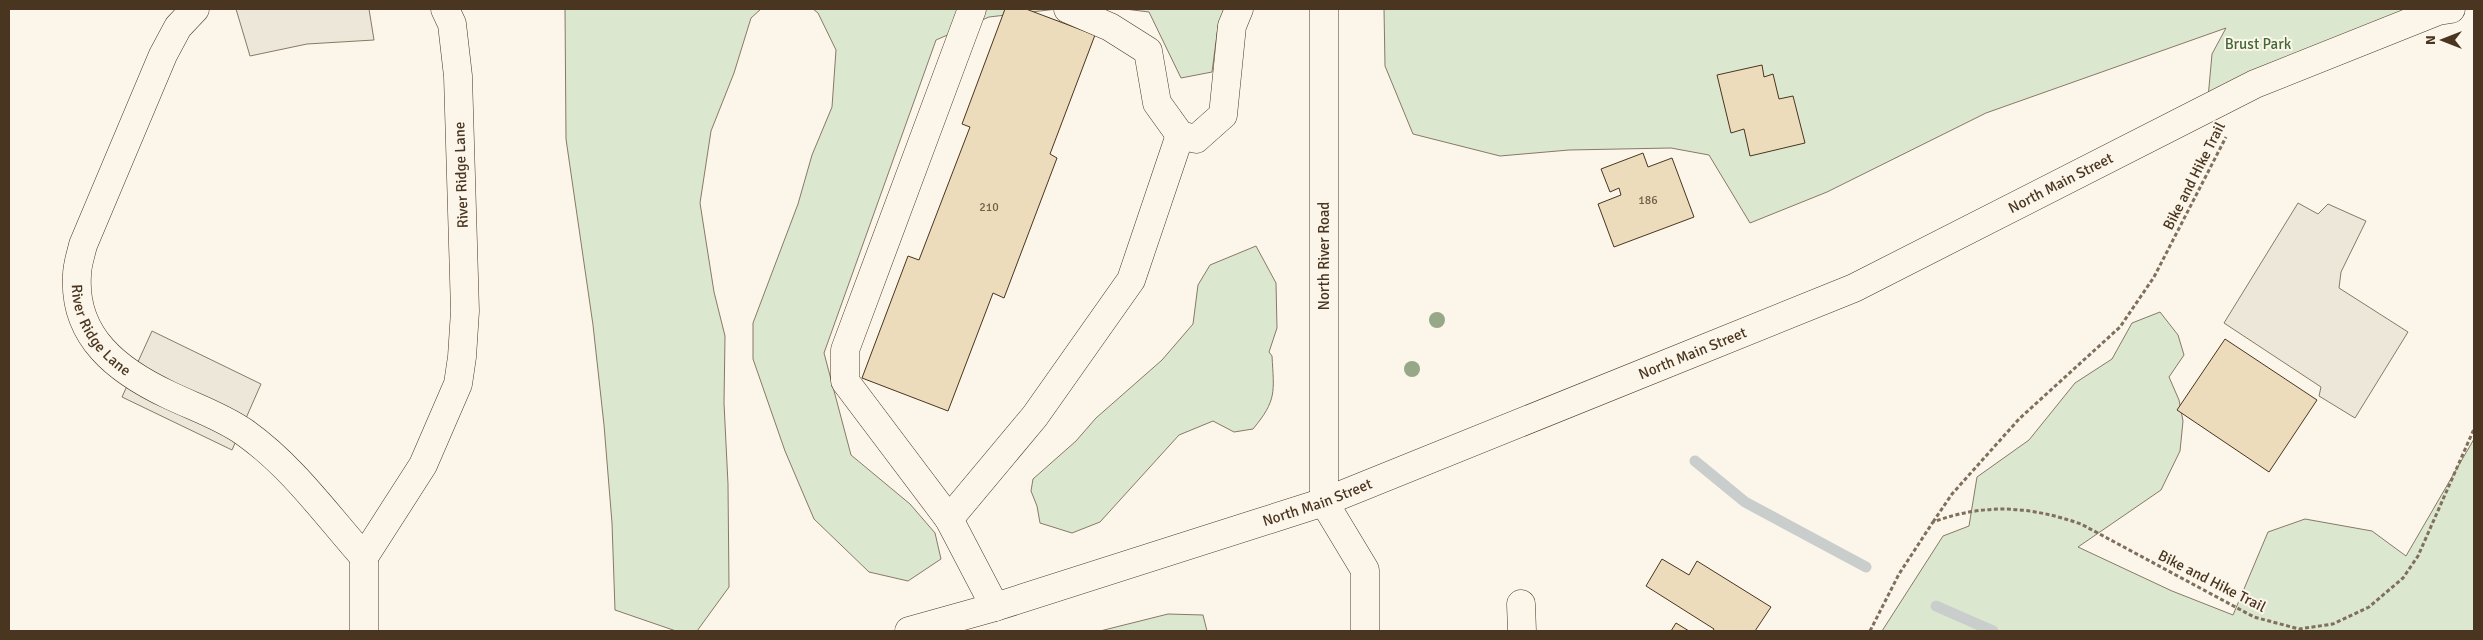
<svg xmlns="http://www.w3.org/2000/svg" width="2483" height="640" font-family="Signika,sans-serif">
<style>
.green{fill:#dce7d0;stroke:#887966}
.parking{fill:#ede7d9;stroke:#887966}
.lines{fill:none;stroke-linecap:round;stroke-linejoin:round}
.stream{stroke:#c9cecd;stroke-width:11}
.building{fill:#ecdcbc;stroke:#4a3520}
.minor-casing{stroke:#4a3520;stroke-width:29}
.major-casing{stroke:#4a3520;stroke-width:29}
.path{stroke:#7f6f5c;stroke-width:3;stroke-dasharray:4 2.5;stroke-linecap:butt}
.minor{stroke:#fbf6e9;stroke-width:28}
.major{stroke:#fbf6e9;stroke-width:28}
.tree{fill:#96a887}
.labels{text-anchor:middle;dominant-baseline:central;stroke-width:4;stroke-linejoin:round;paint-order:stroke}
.number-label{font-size:12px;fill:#725f47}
.park-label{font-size:15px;fill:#436837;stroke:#fbf6e9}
.street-label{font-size:15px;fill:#4a3520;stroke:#fbf6e9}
</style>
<rect width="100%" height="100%" fill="#fbf6e9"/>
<path class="green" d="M565,9H761L751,18L734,73L711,131L700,203L714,292L725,336L724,403L728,484L729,587L697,631H676L615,610L612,523L604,425L593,325L566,139Z
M813,9H1057L989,17L936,40L824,353L851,455L910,504L935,533L941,559L908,581L869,572L814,519L785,451L753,359V323L798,204L812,155L832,107L836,50L818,13Z
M1125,9H1226L1218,26L1212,72L1181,78L1149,12Z
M1384,9H2451L2207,109L2212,54L2226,28L1986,113L1827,192L1750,223L1709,155L1671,148L1569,150L1500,156L1413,134L1385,66Z
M1256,246L1276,283L1277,328L1269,352L1272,356C1274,392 1277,400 1253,429L1234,432L1213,421L1179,435L1100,522L1072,533L1040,523L1037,506L1031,491L1033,479L1076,441L1096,418L1162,360L1193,324L1198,285L1210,265Z
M2160,312L2178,335L2184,355L2169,377L2179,400L2183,421L2180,451L2161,490L2078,547L2172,591L2233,615L2268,532L2305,519L2372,531L2406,556L2474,439V631H1882L1943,536L1969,526L1977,477L2029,440L2075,383L2112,359L2132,323Z
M1168,614L1203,615L1207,631H1100Z"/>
<path class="parking" d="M236,9H369L374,40L307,44L250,56Z
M2298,203L2318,214L2328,204L2366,221L2341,272L2339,288L2408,332L2355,418L2319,396L2321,387L2224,323Z
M152,331L261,384L232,450L122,397Z"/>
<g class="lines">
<path class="stream" d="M1695,461L1745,502L1866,567
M1936,606L1993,631"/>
</g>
<path class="building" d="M1005,9H1026L1095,35L1050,154L1057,158L1004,298L993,293L948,411L862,378L908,256L919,260L970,127L962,124Z
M1762,65L1764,77L1773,74L1779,99L1793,96L1805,143L1750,156L1744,129L1731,133L1717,75Z
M1643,153L1648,167L1672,158L1694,217L1614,247L1598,204L1621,195L1619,188L1610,192L1601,169Z
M2225,339L2317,400L2269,472L2177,410Z
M1662,559L1689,575L1697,561L1771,607L1755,631H1713L1714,629L1646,586Z
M1676,623L1689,631H1671Z"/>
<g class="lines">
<defs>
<g id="minor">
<path id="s1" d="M195,9L178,27L163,55L83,245C81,254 77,265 77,275C73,337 118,371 169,395C194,407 221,416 244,432C291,465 326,514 364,557L423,465L458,384L462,357L465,311L458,76L452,24L445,9"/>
<path d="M972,9L845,350V381L949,519L995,607"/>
<path d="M1068,9L1110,27L1148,51L1157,103L1180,135L1196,139L1223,115L1232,26L1239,9"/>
<path d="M1324,9V502L1365,570V631"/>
<path d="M949,519L1035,416L1131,280L1180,135"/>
<path d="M1521,604L1522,631"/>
<path d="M364,631V557"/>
</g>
<g id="major">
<path id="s2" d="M909,631L995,607L1324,502L1854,288L2255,84L2438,11L2451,9"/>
</g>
</defs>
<use href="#minor" class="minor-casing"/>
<use href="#major" class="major-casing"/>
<path class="path" d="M1933,522L1952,494L2019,419L2120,327L2154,277L2226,137
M1870,631L1899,574L1933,522C1985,503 2029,506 2081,524L2254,617L2299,629L2333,624L2369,607L2403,578L2418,556L2474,429"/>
<use href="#minor" class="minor"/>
<use href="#major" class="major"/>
</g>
<g class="tree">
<circle cx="1437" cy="320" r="8"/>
<circle cx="1412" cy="369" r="8"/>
</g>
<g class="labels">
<g class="number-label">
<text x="1648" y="200">186</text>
<text x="989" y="207">210</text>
</g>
<g class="park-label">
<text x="2258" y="44">Brust Park</text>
</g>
<g class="street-label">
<text transform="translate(461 175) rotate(-92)">River Ridge Lane</text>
<text transform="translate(2194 176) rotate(-63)">Bike and Hike Trail</text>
<text stroke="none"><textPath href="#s2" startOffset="1238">North Main Street</textPath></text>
<text transform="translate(1324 256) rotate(-90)">North River Road</text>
<text stroke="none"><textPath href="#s1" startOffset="356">River Ridge Lane</textPath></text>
<text stroke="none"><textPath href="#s2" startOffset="832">North Main Street</textPath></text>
<text stroke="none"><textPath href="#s2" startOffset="428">North Main Street</textPath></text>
<text transform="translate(2212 581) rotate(27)">Bike and Hike Trail</text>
</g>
</g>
<rect width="2483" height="640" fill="none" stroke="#4a3520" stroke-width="20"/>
<g transform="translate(2443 40) rotate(270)" stroke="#fbf6e9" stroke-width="4" paint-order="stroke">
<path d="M0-4L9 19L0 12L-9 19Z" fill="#4a3520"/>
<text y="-8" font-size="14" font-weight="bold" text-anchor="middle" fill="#4a3520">N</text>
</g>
</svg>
